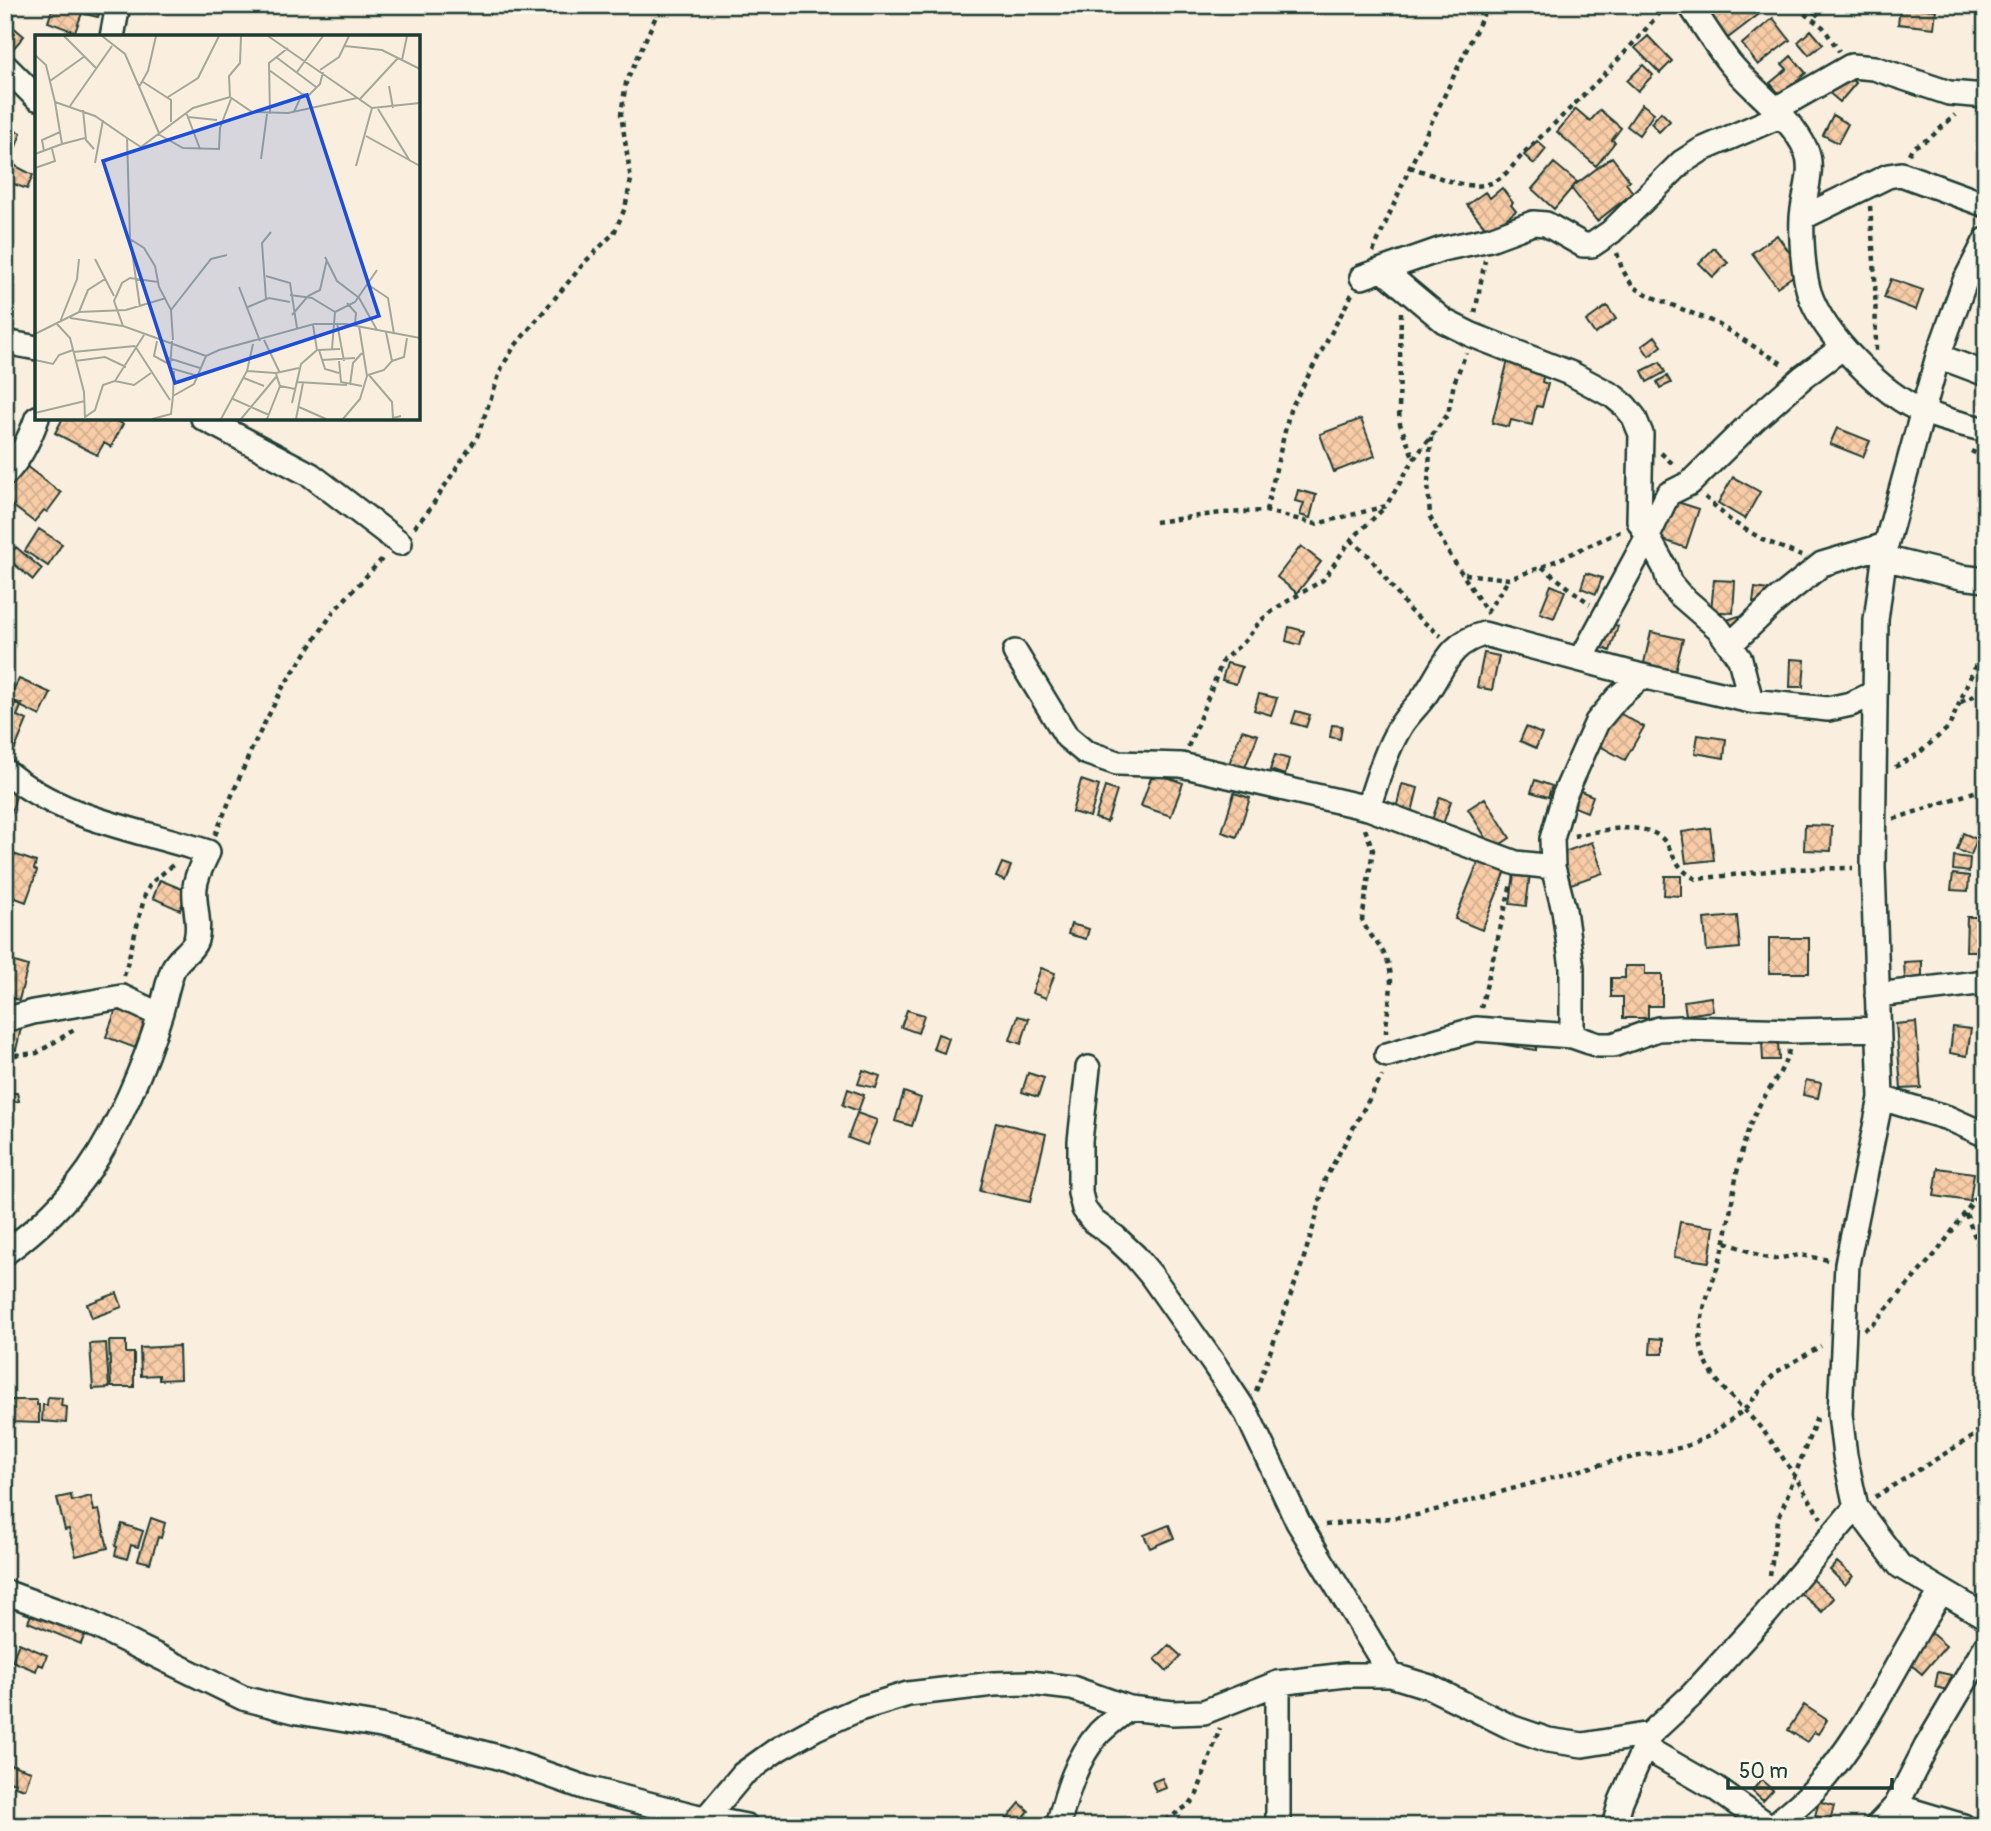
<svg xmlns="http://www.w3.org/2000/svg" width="1991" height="1831" font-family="Pangolin,sans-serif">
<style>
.building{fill:url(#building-cross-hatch);stroke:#1f3d34;stroke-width:2}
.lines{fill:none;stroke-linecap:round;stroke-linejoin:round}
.minor-casing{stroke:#1f3d34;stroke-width:28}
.path{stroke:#1f3d34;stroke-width:4.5;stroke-dasharray:5 5;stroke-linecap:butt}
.minor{stroke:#fbf7ec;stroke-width:23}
.inset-road{fill:none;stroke:#a2a79a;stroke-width:2}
.view{fill:#1d4ed8;fill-opacity:0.15;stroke:#1d4ed8;stroke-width:3.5}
.inset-edge{fill:none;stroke:#1f3d34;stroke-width:3.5}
</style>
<defs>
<pattern id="building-cross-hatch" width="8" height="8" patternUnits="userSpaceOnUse" patternTransform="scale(1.75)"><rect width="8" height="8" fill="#f8cca7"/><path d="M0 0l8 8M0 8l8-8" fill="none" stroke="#d4b090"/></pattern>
</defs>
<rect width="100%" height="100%" fill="#faeede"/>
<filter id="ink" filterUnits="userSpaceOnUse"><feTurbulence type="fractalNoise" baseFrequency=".0143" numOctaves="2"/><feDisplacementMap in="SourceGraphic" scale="14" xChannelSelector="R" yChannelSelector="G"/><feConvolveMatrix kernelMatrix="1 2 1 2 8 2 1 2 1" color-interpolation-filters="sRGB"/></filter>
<g filter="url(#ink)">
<path class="building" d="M57,5H85L75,32L48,22L53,7L56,8Z
M87,5H101L98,17L85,14Z
M1722,5H1751L1758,15L1724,41L1706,17Z
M1805,5H1826L1817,16Z
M1900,7L1936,10L1934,28L1898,24Z
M1773,18L1790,40L1758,65L1742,44Z
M5,20L24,36L12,50L5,45Z
M1811,30L1823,44L1809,55L1798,42Z
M1648,36L1672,61L1660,73L1635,48Z
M1791,56L1806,73L1780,95L1770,83L1787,69L1782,64Z
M1643,65L1653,75L1638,91L1627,81Z
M1843,72L1856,83L1840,102L1827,91Z
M1642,104L1654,113L1639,135L1627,126Z
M1576,109L1590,121L1600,110L1621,128L1612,140L1615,142L1596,166L1557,132Z
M1661,112L1670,121L1659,132L1651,123Z
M1833,115L1848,124L1838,143L1823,135Z
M5,130L15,134L16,131L21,133L14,152L5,149Z
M1537,141L1546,149L1534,164L1524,155Z
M1612,157L1630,181L1626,183L1633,193L1597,221L1571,188Z
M6,161L33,175L27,189L11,183L5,194Z
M1554,163L1577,182L1554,209L1532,189Z
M1502,188L1513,203L1511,205L1516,211L1489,232L1467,205L1485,192L1490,198Z
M1777,235L1802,270L1777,287L1752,253Z
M1714,248L1728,263L1713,277L1699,263Z
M1891,279L1923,290L1916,310L1884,298Z
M1607,306L1616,319L1595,334L1586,321Z
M1655,336L1662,346L1649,356L1642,346Z
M1508,360L1545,369L1542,382L1548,384L1542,407L1536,406L1532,425L1511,420L1509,427L1492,423Z
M1660,362L1665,372L1647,382L1642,371Z
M1667,376L1671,383L1660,388L1657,382Z
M63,418H111L123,424L111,447L104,443L97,455L55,433Z
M1361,419L1375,456L1334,472L1320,434Z
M1837,428L1870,441L1863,457L1830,444Z
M26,466L61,493L47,512L44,510L34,522L5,500V494Z
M1733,477L1760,492L1745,519L1718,503Z
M1298,490L1316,495L1310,518L1300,515L1304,503L1295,501Z
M1668,499L1699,509L1686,548L1655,537Z
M39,529L62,544L48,566L25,551Z
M1301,546L1321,562L1297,593L1277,577Z
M16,547L42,569L33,580L7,558Z
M1586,573L1602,578L1596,594L1581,588Z
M1714,580L1735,581L1733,613L1711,611Z
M1551,585L1565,591L1554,618L1540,613Z
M1755,588L1769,590L1766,605L1753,602Z
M1739,616L1742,625L1727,631L1724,621Z
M1607,622L1618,626L1610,651L1598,646Z
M1289,627L1304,631L1300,645L1286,641Z
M1651,632L1683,639L1673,679L1642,672Z
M1484,653L1499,656L1492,690L1477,687Z
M1791,659L1805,660L1803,687H1790Z
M1227,663L1242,667L1236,684L1222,680Z
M19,679L51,693L40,716L8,700Z
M1259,694L1277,698L1271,715L1254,710Z
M8,699L22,704L17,716L27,720L15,749L5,745V704Z
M1612,709L1644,727L1625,760L1593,742Z
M1296,711L1310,715L1306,727L1292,723Z
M1332,725L1342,726L1340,739L1330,737Z
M1526,727L1542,734L1536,748L1520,741Z
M1242,730L1258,735L1244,770L1229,764Z
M1698,735L1726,739L1724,758L1695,753Z
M1275,755L1289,759L1285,775L1270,770Z
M1153,772L1183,783L1171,816L1141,806Z
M1081,780L1099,786L1090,817L1072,812Z
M1535,780L1552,786L1548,797L1531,792Z
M1402,784L1418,788L1412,812L1396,809Z
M5,785L18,789L9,820L5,819Z
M1105,787L1117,791L1107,822L1095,818Z
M1578,790L1593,796L1587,812L1572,806Z
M1234,793L1250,798L1237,837L1222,832Z
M1440,797L1451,801L1443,824L1432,820Z
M1485,798L1510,838L1493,849L1468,809Z
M1805,825L1832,826L1831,851L1804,850Z
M1710,828L1714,860L1686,863L1682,832Z
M1963,833L1977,839L1971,855L1957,850Z
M1592,842L1603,873L1568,885L1558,854Z
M5,851L36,862L34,869L37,871L26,902L5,894Z
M1954,856L1970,858L1969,872L1953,870Z
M1479,860L1506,871L1482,930L1455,919Z
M1002,863L1011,866L1005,881L996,877Z
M1514,873L1530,874L1526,906L1510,904Z
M1953,874L1969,876L1968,891L1951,890Z
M1665,876H1681V896L1664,895Z
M160,880L187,891L180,910L153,898Z
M1737,916L1740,948L1707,951L1704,919Z
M1967,917H1986V951H1966Z
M1071,924L1089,929L1086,939L1068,934Z
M1769,938H1809V973H1769Z
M5,959L28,966L19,1000L5,996Z
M1922,961V979H1905L1904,962Z
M1625,966H1645V974H1662V1006H1648V1018H1623V997H1611V978H1625Z
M1041,968L1055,973L1046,998L1032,993Z
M1711,997L1713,1011L1686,1015L1684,1001Z
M119,1001L154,1014L141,1050L106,1037Z
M907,1010L924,1015L918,1033L901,1027Z
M1018,1016L1029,1019L1021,1044L1010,1040Z
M1916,1022L1921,1088L1901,1089L1896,1024Z
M5,1024L21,1028L16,1050L5,1047Z
M1953,1027L1971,1029L1967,1056L1950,1053Z
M938,1034L949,1038L944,1053L933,1049Z
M1501,1034L1537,1040L1536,1050L1500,1044Z
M1762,1042H1778L1779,1060H1763Z
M863,1070L880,1076L876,1088L858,1084Z
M1028,1073L1044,1078L1038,1097L1022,1092Z
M1806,1080L1821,1083L1818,1098L1803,1095Z
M11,1086L12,1093H17L19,1101L5,1103V1087Z
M848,1089L864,1095L858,1111L843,1105Z
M904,1092L921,1098L912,1126L895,1121Z
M857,1113L877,1120L867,1145L848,1138Z
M996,1122L1046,1134L1030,1202L980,1191Z
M1938,1168L1974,1173L1970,1201L1934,1196Z
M1680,1222L1714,1227L1709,1262L1674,1257Z
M117,1293L122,1307L92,1318L87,1304Z
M1651,1338L1663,1339V1354H1650Z
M109,1341H126V1353H134V1387H111Z
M106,1343L109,1388L93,1389L90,1344Z
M179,1346L180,1379L159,1380V1375L141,1376L140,1348Z
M48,1397L62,1398L61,1406L67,1407L66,1423L42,1421L43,1405H47Z
M11,1400H37V1405H39V1423L10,1422Z
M71,1495L72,1501L91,1496L94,1511L99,1510L108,1548L76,1556L69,1529L65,1530L57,1498Z
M151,1518L165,1523L161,1538L158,1537L150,1563L138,1560Z
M122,1524L143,1531L138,1547L131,1545L127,1559L115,1555L117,1547L115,1546Z
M1169,1525L1174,1538L1150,1548L1144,1535Z
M1837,1562L1853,1576L1845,1585L1830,1570Z
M1803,1572L1834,1598L1822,1612L1791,1585Z
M35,1605L88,1627L81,1644L28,1622Z
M1931,1633L1946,1646L1922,1674L1908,1662Z
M19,1643L47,1655L43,1666L38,1664L36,1671L12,1661Z
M1169,1645L1181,1656L1167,1671L1155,1659Z
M1938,1672L1951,1675L1947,1690L1935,1687Z
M1804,1705L1827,1720L1818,1734L1814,1732L1807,1742L1788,1730Z
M9,1764L31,1771L25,1789L15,1786L16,1783L5,1780Z
M1162,1778L1166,1788L1156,1792L1152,1782Z
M1761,1780L1773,1790L1763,1801L1752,1791Z
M1819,1801L1834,1806L1830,1820L1815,1816Z
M1020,1803L1029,1811L1016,1826H1005L1002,1824Z"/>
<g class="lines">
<defs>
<path id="minor" d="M1690,5C1703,24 1715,44 1729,62C1752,91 1791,116 1806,150C1815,170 1803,197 1802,218C1801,238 1803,272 1809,292C1823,335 1883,395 1924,412C1944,420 1966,425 1986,430
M112,37L118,5
M5,66L37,98
M1774,110L1851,66L1874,68L1949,93L1986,96
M1802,218L1888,176L1901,174L1986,205
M1986,240L1965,281L1938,356L1886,545L1876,620L1873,867L1881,1098L1847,1264L1840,1414L1845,1456L1856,1507L1900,1566L1986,1617
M1383,270L1444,321L1472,335L1572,374L1613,396L1625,406L1634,417L1641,434L1639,521L1665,568L1669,582L1680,595L1718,628L1740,659L1751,701
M1362,277L1442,249L1490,239L1533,223L1546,224L1583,245H1592L1611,232L1682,162L1701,150L1780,116
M5,342L37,348
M1938,356L1986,374
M203,418L311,475L400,543
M5,474C20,459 30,438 37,418
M1884,558L1961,577L1986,580
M1731,644L1776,601L1822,564L1886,545
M1015,652L1067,737L1085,752L1117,763L1181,765L1368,808L1516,863L1553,867
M1581,660L1648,536L1668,494L1690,483L1754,420L1803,377L1842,348
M5,771C63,820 138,829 208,852C203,863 196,875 195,887C193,905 201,922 196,940C192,952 178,957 173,969C167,984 165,1000 160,1015C145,1064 118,1128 89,1170C67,1201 35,1231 5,1253
M1368,808C1377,781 1385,752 1400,727C1407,715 1418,706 1426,694C1445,666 1449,643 1484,634L1642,676L1751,701L1828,709L1851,704L1874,693
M1877,995L1986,982
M5,1020L33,1012L122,997L160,1015
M1572,1036V968L1564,910L1553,867L1552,839L1564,796L1597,722L1618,697L1642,676
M1387,1055L1476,1029L1572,1036L1598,1045H1613L1658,1029L1681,1028L1793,1031L1878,1029
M1088,1068L1080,1141V1193L1084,1209L1093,1221L1115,1237L1135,1256L1151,1275L1214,1364L1247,1414L1298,1522L1391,1675
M1881,1098L1948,1118L1986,1135
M5,1592L90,1623L243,1698L298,1712L381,1726L498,1757L586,1788L695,1816L746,1826
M1278,1683V1826
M1644,1747L1715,1788L1769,1826
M1896,1806L1963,1826
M706,1818L743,1774L778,1749L816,1728L859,1709L908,1694L994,1684L1030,1683L1072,1688L1129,1708L1173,1713L1204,1712L1278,1683L1345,1675H1391L1430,1687L1513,1728L1548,1740L1583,1745L1650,1734
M1058,1826C1066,1795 1076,1758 1099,1733C1108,1724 1119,1716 1129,1708
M1614,1826L1621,1801L1650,1734L1692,1695L1766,1614L1856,1507
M1774,1826C1787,1814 1802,1803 1814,1790C1868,1732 1898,1656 1942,1591
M1877,1826L1896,1806L1926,1747L1986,1646"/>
</defs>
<use href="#minor" class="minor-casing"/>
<path class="path" d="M1799,5L1806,15L1823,27L1839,51
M1909,154L1912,148L1930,138L1955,115
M1410,167C1433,174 1464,191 1488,184C1505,180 1516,160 1528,149C1576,103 1624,57 1666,5
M1870,206L1875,275L1876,351
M1373,252L1410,167L1488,5
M1617,253L1622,269L1633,287L1657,299L1716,323L1784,365
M1401,312L1399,412L1400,424L1414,459
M1475,313L1485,260
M1431,437L1428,482L1430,517L1447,550L1488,614
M1971,451L1986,458
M1661,453L1675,466
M1705,497L1731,521L1762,539L1801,556
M1266,511L1290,410L1352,294
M1155,522L1221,513L1266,511L1316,524L1386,506L1414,459L1448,414L1454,383L1466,353
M414,527L427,513L477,437L502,367L514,347L586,261L614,233L625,208L631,180L621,114L626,83L661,5
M1351,540L1369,556L1410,611L1441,636
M1542,567L1590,604
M1465,574L1509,579L1542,567L1621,531
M1487,612L1509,579
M1961,702L1986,690
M1188,747L1223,660L1246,640L1260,621L1278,607L1323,580L1351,540L1383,509
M1895,767L1918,754L1949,727L1986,641
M1894,819L1986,788
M1365,829L1373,850L1362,920C1368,934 1379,944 1386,957C1397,981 1386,1008 1386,1033
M215,835L253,746L283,687L334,611L383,558
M1574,836C1600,831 1652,817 1668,846C1678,863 1678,869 1696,879L1787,869L1853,868
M124,976L145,895L151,883L174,864
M1481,1008L1511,884
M1789,1050C1783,1075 1764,1093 1754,1116C1736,1156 1734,1198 1725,1240C1718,1278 1687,1325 1707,1364C1720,1391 1747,1410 1765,1433C1786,1460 1803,1490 1821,1518
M5,1056L37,1053L77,1028
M1966,1214L1986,1265
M1726,1242L1763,1257L1774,1259L1800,1255L1829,1260
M1864,1330L1873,1324L1938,1251L1986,1183
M1256,1391L1302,1264L1316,1218L1325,1179L1382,1076
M1875,1497L1975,1435L1983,1424L1986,1409
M1325,1525L1417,1515L1610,1462L1684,1447L1709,1436L1744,1410L1775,1373L1821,1346
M1770,1575L1778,1520L1817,1417
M1157,1826L1190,1804L1197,1794L1220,1728"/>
<use href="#minor" class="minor"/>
</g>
</g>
<g transform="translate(35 35)">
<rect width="385" height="385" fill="#faeede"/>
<path class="inset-road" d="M29,1L62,34M67,1L90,19L124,98M206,1L205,28L194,41L195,62L217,77L253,78L322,63M233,1L337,73L385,68M310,11L347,15L385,34M0,20L11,30L20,67L60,81L92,103L95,203L105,272M241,22L281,52M367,25L372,1M234,35L267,59M285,35L304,22L314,1M262,37L288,1M15,46L50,21M108,47L136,65V87M354,51L358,73M104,52L113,36L121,1M133,62L163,43L184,1M324,65L363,23M35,71L77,11M343,74L375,126M48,75L51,105L59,114M151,77L165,114M259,77L267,59L274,60L285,49L288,37M235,79L234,28L253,13M153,82L182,85M123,99L148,113L184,114L185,93L196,64M331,101L385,131M92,103L106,112L158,73L195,62M27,109L50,103M9,116L7,105L25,97M0,119L27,109L20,67M226,124L232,79M60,128L68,85M321,131L337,73M0,133L20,126L17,114M95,204L109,213L120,231L124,252L136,275L138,305M290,222L302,246L323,262M60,224L79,261M231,241L255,248L262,293M123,247L95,243L87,248L79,266L88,291L171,321M332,249L353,263L359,299M204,252L225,306M255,260L277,263L300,277M323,261L342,295M231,264L227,208L236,197M312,268L321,278L320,290M213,272L234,263L255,267M136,275L176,224L192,220M44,277L53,255L70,244M257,280L273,261L285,255L292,224M35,283L88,291M25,287L42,244L44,224M302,288L309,326M22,289L35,303L49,357L50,383M0,299L44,277L91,275L131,263M229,305L245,338M122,306L119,321L132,328M137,306L135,333L163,341M100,311L135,365M297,314L300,277L320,267L342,235M283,315L305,314M284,315L290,334L304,338M38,317L100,311M133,323L165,333M0,325L18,329L24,320L38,315M287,325L320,323M40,326L70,322L91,332M304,326L306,347L327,351M357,326L369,322L372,303M212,336L241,338L264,333M241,339L245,351L260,354M333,340L349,335L357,326L351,297M334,340L357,367L358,383L366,381M209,343L229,351M80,346L99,350L116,338M262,347L312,350M315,350L318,328L327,318M138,360L139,336M198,364L234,380M257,368L266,329L282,315L278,290M264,372L291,384M0,378L50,366M50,382L60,375L68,350L80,346L109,300M117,384L136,379L138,361L159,349L171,321L184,315L279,289H311L385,303M186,384L212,336L218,309M206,384L241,342M232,384L245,351M261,384L268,348M308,384L325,364L332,341L324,291"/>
<path class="view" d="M272,60L344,281L140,348L68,126Z"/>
<rect width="385" height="385" class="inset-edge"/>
</g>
<rect width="1991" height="1831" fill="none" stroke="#fbf7ec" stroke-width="28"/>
<rect x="14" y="14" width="1963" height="1803" fill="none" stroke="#1f3d34" stroke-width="2.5" filter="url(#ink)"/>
<path d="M1728 1778v10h164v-10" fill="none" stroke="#1f3d34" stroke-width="3.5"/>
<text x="1739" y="1778" font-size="21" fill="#1f3d34" stroke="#fbf7ec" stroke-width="5" paint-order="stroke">50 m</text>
</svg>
